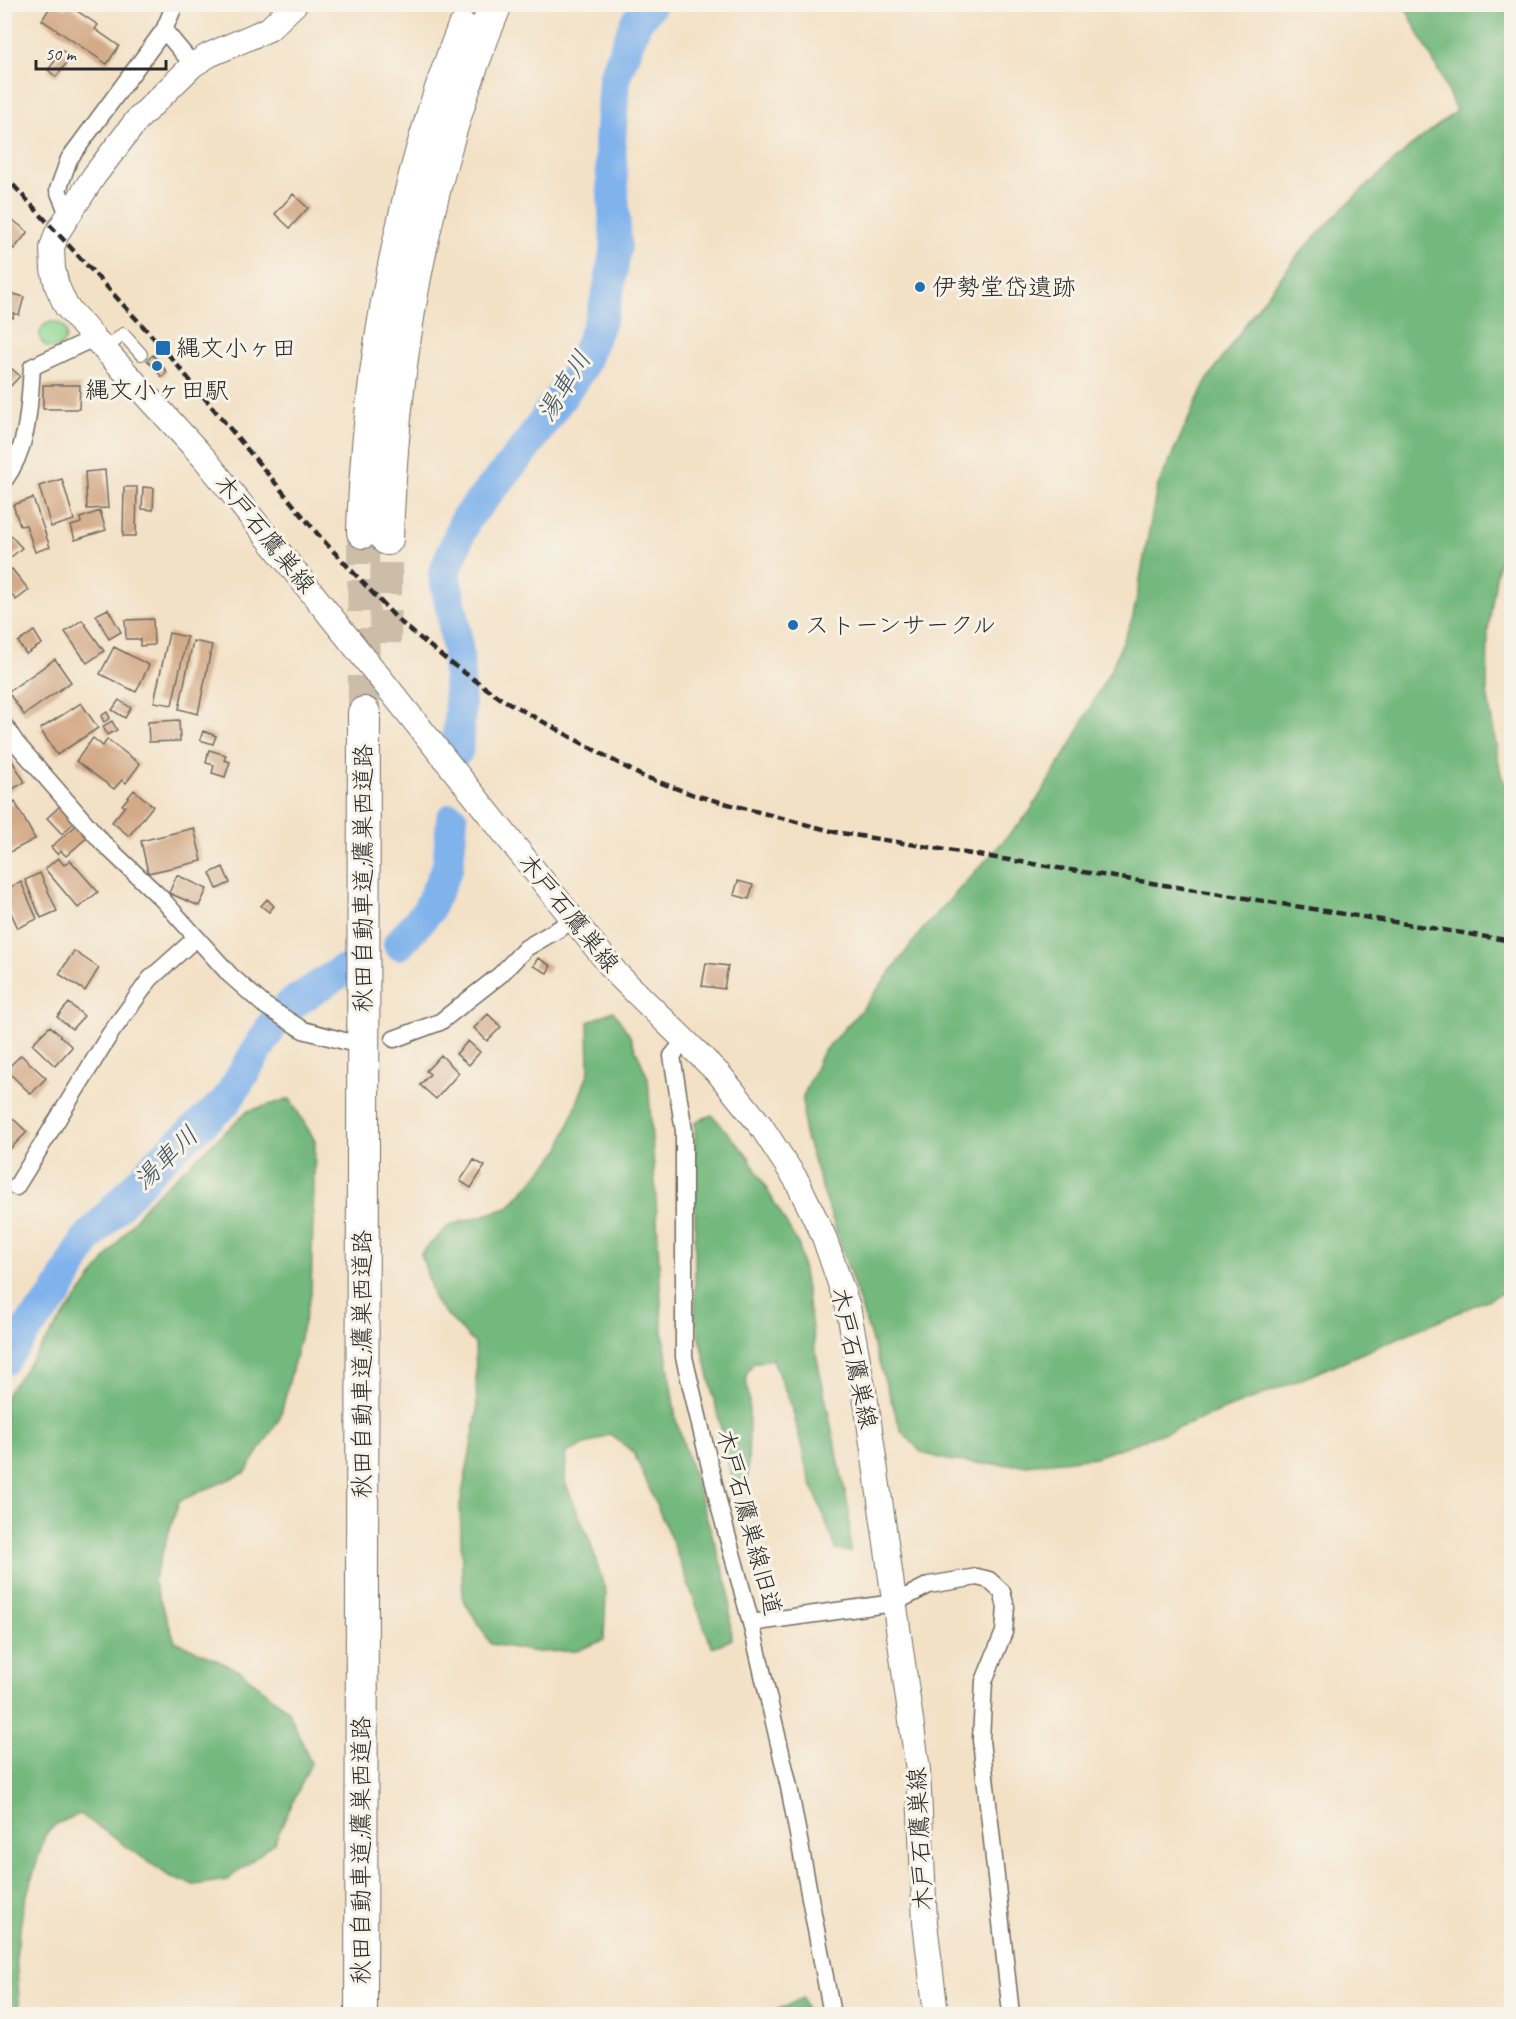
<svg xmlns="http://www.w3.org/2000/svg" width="1516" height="2019" font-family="Caveat,'Klee One',sans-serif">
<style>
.green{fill:#8fd893;stroke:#5d825f;stroke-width:1.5}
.forest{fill:#73b87d;stroke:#4f7254;stroke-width:1.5}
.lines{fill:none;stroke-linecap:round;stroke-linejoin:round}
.river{stroke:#80b2ec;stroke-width:32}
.building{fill:#d3a986}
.motorway-tunnel{stroke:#cbbda7;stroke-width:32;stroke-dasharray:32 16;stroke-linecap:butt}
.pedestrian-casing{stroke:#716b61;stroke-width:14}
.minor-casing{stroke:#716b61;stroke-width:19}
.secondary-casing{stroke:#716b61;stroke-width:26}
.motorway-casing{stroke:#716b61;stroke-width:34}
.pedestrian{stroke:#fff;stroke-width:12}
.minor{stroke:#fff;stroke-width:16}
.secondary{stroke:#fff;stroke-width:24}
.motorway{stroke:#fff;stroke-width:32}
.rail{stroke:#2b2b2b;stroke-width:4.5;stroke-dasharray:9 4.5;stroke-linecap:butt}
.poi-dot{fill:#1f6fb2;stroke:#f7f3e8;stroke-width:2}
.labels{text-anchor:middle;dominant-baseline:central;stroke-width:6;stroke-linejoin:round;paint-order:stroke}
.poi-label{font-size:24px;fill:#2b2b2b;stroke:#f7f3e8;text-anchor:start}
.street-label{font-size:24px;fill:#2b2b2b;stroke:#f7f3e8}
.water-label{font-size:26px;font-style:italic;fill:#445465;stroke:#f7f3e8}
</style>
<rect width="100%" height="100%" fill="#f7f3e8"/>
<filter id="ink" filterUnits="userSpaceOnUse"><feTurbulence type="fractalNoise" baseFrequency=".0167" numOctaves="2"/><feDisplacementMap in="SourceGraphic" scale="12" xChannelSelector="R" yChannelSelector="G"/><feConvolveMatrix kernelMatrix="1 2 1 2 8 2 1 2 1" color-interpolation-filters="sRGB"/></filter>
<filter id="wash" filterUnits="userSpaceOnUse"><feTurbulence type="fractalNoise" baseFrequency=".008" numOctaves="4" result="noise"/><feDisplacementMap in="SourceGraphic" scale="24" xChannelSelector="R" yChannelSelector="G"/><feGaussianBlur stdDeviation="1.35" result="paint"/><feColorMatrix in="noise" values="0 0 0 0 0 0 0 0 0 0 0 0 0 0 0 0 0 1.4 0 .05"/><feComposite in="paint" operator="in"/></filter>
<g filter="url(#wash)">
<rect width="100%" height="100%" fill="#f3e1c6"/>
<path class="green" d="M40 335a13 13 0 1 1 26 0a13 13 0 1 1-26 0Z"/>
<path class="forest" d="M1404,5H1511L1512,538L1498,564L1488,631L1487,692L1501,775L1512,798L1511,1292L1503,1293L1290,1384L1186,1425L1095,1457L1026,1465L985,1464L948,1460L922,1453L901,1430L804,1132L803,1097L822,1053L864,1007L923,929L1029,813L1070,746L1113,665L1133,617L1157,488L1205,383L1254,312L1298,255L1338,213L1361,191L1410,147L1456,111L1441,76Z
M613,1011L629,1034L648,1078L656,1199L662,1324L676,1420L729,1589L731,1640L712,1647L672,1541L634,1453L610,1434L566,1453L565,1482L590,1541L606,1593L604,1640L576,1651L537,1652L491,1644L463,1599L460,1505L477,1414L475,1344L435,1302L421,1253L450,1225L508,1208L559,1151L589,1071L588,1022Z
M290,1099L315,1141L311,1294L280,1418L246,1472L179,1501L153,1581L175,1641L240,1671L288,1710L311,1763L274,1843L227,1880L194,1885L169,1876L80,1814L56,1824L45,1835L23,1908L16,1956L20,2014H5V1396L147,1203L248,1111Z
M712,1115L748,1156L799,1246L817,1359L849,1511L850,1552L836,1549L807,1471L792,1407L772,1359L753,1363L746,1376L749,1401L748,1487L733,1482L695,1316V1122Z
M803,1998L807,2014H768Z"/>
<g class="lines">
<path class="river" d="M457,751L460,710L458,654L453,617L444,574L465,520L523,451L581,368L601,318L609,288L616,246L610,144L614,79L636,22L651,4
M399,944L427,912L448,866L452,819
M4,1360L25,1331L55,1297L86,1240L162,1158L226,1102L273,1024L290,1005L342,971"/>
</g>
<g id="blocks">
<path class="building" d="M52,4H58L65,9L68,5L98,25L95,29L119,46L107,64L42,20Z
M63,51L71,57L56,77L48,70Z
M293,194L308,208L290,228L275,214Z
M4,213L28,232L14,249L4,241Z
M4,291L24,297L19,315L14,313L13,318L4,315Z
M153,355L167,372L162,377L147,360Z
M4,362L20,376L4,393Z
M43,385H80L79,409H43Z
M105,470L108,508L87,509L85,472Z
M62,479L74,520L51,527L39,486Z
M124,487H137L136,536H123Z
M143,487L154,488L153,510L142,509Z
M33,498L50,547L35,552L26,525L20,526L13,505Z
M100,511L106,530L75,540L71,526L81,523L80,518Z
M4,528L22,548L4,563Z
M12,569L29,590L16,600L6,588L4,589V575Z
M108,609L121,632L109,639L96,615Z
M153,619L154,645L140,646V639H126L125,620Z
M82,620L104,651L87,663L65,632Z
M34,631L42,644L26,654L18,642Z
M169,633L187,637L172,705L154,702Z
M193,641L212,645L198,714L179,709Z
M114,647L149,665L136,692L100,674Z
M55,659L71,682L24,715L8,692Z
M119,700L131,708L125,718L112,710Z
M81,703L98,728L57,755L40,729Z
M107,712L110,718L104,722L101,716Z
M179,720L180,741L149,742L148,722Z
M112,721L117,730L107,735L103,726Z
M203,731L216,736L213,744L200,740Z
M93,738L103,746L107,739L140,764L126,783L122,780L114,789L76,761Z
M209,750L226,755L224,760L230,762L225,777L212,773L214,765L206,763Z
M9,756L25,782L4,794V759Z
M134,790L153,806L129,836L112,822L125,806L122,805Z
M15,802L35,839L10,852L4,841V807Z
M60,806L75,822L62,834L47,818Z
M79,823L90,835L66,856L61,851L57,854L51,847Z
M194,828L202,861L148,873L141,841Z
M58,858L64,865L70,860L98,892L78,908L45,869Z
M223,867L230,883L217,889L210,873Z
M40,873L57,911L41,918L25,880Z
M177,875L207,889L199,906L169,893Z
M738,881L753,885L749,899L734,895Z
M21,882L37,919L18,928L4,898V890Z
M267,899L274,906L269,912L261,906Z
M74,951L99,968L85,991L59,974Z
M538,958L551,966L547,973L533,966Z
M706,963L728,966L724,989L702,986Z
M69,1003L84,1016L72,1029L57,1017Z
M488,1014L501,1027L487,1041L474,1028Z
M50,1026L72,1047L55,1066L32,1044Z
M468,1041L480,1052L469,1065L456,1054Z
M21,1055L46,1078L31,1094L6,1070Z
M441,1055L459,1073L436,1099L420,1085L430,1074L426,1071Z
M4,1110L27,1132L9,1150L4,1145Z
M474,1160L485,1166L471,1188L460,1181Z"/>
</g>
</g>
<g filter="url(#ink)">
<use href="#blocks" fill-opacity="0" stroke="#716b61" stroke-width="1.5"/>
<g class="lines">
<path class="motorway-tunnel" d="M363,532L364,713
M385,643L387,539"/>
<defs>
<path id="pedestrian" d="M114,342L123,334L141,354"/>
<path id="minor" d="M175,4L164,30L193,65
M68,214L58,190L69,159L164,30
M4,481C29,447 29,407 32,367L94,338
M4,725L16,743L103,843L161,898L230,975L264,1005L303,1030L348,1042
M394,1039L440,1022L500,975L526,948L574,920
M685,1040L672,1056L684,1131V1357L720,1509L751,1623L789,1787L832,2014
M16,1187L110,1034L150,979L196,938
M751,1623L894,1603L929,1585L977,1577L989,1580L1002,1592L1006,1607L1004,1632L984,1681L981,1740L1011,2014"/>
<path id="secondary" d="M295,4L269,29L209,55L193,65L137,120L94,176L57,233L52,248L53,269L57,286L66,306L94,338L204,458L617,974L720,1075L761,1126L797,1181L824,1237L848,1307L867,1408L918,1770L925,1923L936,2014"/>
<path id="motorway" d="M363,532C368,367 402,182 463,29
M387,539C393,357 425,173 496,4
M361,2014L364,713"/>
</defs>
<use href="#pedestrian" class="pedestrian-casing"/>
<use href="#minor" class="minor-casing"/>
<use href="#secondary" class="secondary-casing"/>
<use href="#motorway" class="motorway-casing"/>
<use href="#pedestrian" class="pedestrian"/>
<use href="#minor" class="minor"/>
<use href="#secondary" class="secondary"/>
<use href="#motorway" class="motorway"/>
<path class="rail" d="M4,175L163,348L321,538L398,620L448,661L500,698L640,775L694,795L835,832L1512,941"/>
</g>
</g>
<g class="poi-dot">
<circle cx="920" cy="287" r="6"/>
<rect x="155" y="340" width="16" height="16" rx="3"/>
<circle cx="157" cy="366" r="6"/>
<circle cx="793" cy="625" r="6"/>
</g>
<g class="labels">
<g class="poi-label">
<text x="932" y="287">伊勢堂岱遺跡</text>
<text x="176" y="348">縄文小ヶ田</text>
<text x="157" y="390" text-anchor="middle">縄文小ヶ田駅</text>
<text x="805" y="625">ストーンサークル</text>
</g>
<g class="street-label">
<text transform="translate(265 534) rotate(51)">木戸石鷹巣線</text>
<text transform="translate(363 878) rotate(-90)">秋田自動車道;鷹巣西道路</text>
<text transform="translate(569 913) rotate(51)">木戸石鷹巣線</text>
<text transform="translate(854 1358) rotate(78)">木戸石鷹巣線</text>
<text transform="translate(362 1364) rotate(-90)">秋田自動車道;鷹巣西道路</text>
<text transform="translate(749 1522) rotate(75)">木戸石鷹巣線旧道</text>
<text transform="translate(920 1839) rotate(-93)">木戸石鷹巣線</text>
<text transform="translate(361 1850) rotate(-90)">秋田自動車道;鷹巣西道路</text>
</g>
<g class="water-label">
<text transform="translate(564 386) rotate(-58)">湯車川</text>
<text transform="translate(166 1158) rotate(-44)">湯車川</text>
</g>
</g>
<rect width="1516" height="2019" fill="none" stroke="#f7f3e8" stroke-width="24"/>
<path d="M36 60v9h130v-9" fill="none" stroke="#2b2b2b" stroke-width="3"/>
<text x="45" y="60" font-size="18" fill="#2b2b2b" stroke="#f7f3e8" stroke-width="4.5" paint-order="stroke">50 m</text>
</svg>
